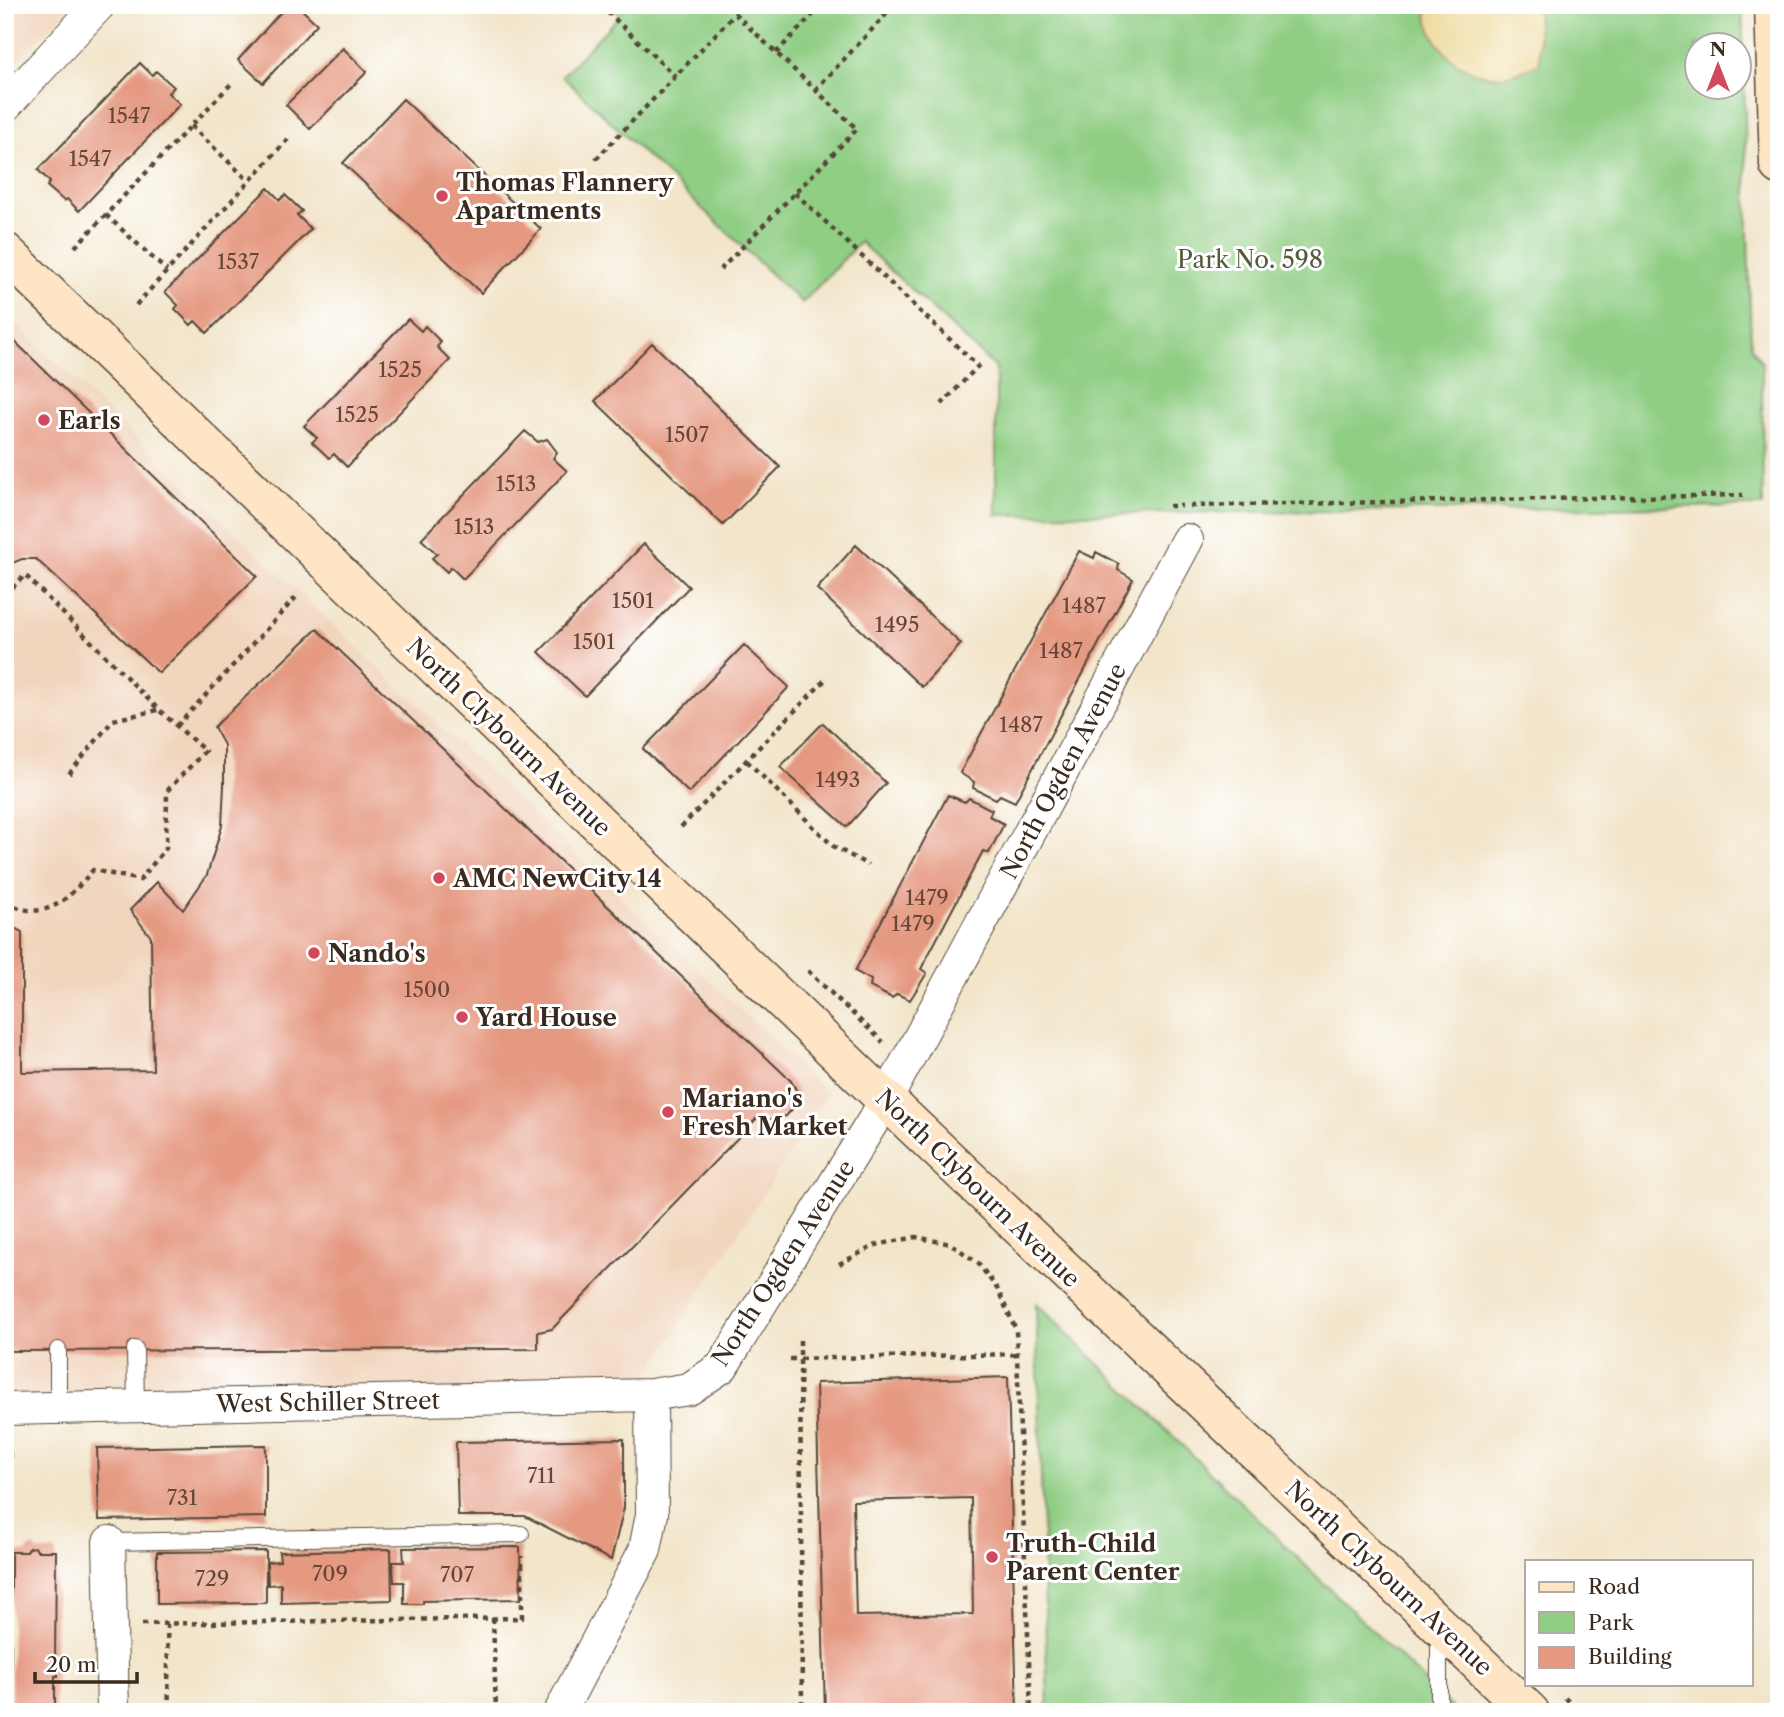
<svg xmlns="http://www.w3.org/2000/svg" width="1784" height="1717" font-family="'Libre Caslon Text',serif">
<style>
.built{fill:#f1d5bd}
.green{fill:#90ce84;stroke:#667c51;stroke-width:2;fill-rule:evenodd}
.sand{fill:#eeda9e;stroke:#94825e;stroke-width:2}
.building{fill:#e59981;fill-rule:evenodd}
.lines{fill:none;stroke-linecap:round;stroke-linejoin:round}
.lane-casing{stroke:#564638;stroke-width:18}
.street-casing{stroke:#564638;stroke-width:34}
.secondary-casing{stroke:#564638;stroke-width:41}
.path{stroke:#564638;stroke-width:4.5;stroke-dasharray:5 5;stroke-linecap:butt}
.lane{stroke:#fff;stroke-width:16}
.street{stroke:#fff;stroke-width:32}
.secondary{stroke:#fee5c5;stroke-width:38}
.poi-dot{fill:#d1495b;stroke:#fff;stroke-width:2.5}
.labels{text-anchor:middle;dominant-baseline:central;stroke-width:6;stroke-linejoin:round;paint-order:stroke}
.number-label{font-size:21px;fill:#664637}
.poi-label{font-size:24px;font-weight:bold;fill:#3b2a1e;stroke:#fff;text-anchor:start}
.park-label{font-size:24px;fill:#545b3d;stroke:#fff}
.street-label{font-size:24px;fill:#3b2a1e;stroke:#fff}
</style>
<rect width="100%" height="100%" fill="#fff"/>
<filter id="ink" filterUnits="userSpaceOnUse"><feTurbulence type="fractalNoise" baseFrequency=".0143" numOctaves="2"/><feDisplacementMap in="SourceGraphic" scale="14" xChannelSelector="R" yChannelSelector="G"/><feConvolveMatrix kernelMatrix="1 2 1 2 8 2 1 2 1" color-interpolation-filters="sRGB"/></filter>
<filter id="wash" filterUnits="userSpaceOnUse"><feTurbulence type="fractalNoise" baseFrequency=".00686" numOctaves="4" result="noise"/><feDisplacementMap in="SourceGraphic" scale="28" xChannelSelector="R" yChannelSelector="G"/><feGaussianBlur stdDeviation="1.57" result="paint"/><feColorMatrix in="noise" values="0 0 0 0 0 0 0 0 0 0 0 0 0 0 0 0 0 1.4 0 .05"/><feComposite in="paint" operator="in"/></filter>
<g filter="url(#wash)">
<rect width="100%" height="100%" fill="#f2e5ca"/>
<path class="built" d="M5,5H73L5,72Z
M5,314L828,1093L635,1395L5,1410Z"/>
<path class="green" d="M611,5H1742L1751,346L1762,363L1763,506L996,515V368L860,242L802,303L562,76L620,15ZM1696,46H1738V88H1696Z
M1036,1303L1456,1712H1048Z"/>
<path class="sand" d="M1426,5H1537L1540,63C1525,70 1510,78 1492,76C1455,72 1427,42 1426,5Z"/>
<g id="blocks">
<path class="building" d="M287,5H297L317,24L263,83L238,60Z
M343,48L367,72L310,129L286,105Z
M140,63L152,75L156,71L174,87L168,93L180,104L79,211L67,199L64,201L47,186L50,182L38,170Z
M403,99L541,229L481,293L343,163Z
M268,188L280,200L285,195L302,211L297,215L311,229L207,333L195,321L191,325L175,309L178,305L165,292Z
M408,319L421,331L425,326L441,342L437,347L450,360L347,467L334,454L329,458L312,442L317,438L304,426Z
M5,332L257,576L159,673L36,559H22L5,566Z
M652,343L780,467L723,525L595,401Z
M525,431L538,442L547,439L557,452L553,458L567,471L463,579L451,567L447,572L432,558L437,554L421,539Z
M644,544L689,587L585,696L539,652Z
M856,545L961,644L922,687L817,589Z
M1079,551L1094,558L1096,552L1119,564L1118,570L1133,579L1015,802L1000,795L996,799L973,788L974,782L960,773Z
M317,629L791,1081L798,1093L795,1106L786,1116L777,1118L767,1120L759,1116L552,1329L538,1332V1349L5,1351V923L22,932V1072L153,1070L151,937L130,910L157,882L183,910L207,875L222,826L224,785V745L214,727Z
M744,645L789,687L689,793L643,749Z
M823,723L886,783L847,827L780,767Z
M948,795L965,802L969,798L992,810L989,816L1004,824L989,853L983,851L921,969L927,973L910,1000L897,994L892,998L870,987L871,980L855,971Z
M1008,1377L1017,1712H825L816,1383ZM971,1498L973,1614L856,1616L853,1501Z
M624,1439V1508L611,1560L525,1516H458L456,1442Z
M266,1445V1517L99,1520L97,1448Z
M5,1454H11V1526L5,1527Z
M35,1547L37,1551H56L55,1663L58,1662V1676H55V1712H11V1552H27L29,1548Z
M520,1547L521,1599L423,1601V1604H404V1582H394L393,1562H404L403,1548Z
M391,1549L392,1600L281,1603V1584L268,1585L267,1562L280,1561L279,1552Z
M266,1551V1603L157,1604V1552Z"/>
</g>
</g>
<g filter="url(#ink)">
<use href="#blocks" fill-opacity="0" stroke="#564638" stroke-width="2"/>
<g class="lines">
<defs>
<path id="lane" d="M135,1349L136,1406
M58,1408V1350
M109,1542L521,1534
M1439,1630V1712"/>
<path id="street" d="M5,106L99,5
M5,1409L651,1395L689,1389L722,1367L886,1100L1187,540
M109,1542L113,1712
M560,1712L645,1550L652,1514L651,1395"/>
<path id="secondary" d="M1774,5L1779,165
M5,252L864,1079L1530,1712"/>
</defs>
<use href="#lane" class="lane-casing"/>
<use href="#street" class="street-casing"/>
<use href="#secondary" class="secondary-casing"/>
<path class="path" d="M600,5L676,77
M776,53L822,5
M815,90L895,5
M191,126L249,181
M596,159L735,14L857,129L717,273
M795,193L978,366L942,404
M106,215L167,271
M75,247L231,84
M136,305L289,138
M1169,506H1182
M1190,506L1743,495
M5,595L25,575L159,710L205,751L167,791L166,848L140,880L93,870C67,900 45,925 5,901
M177,726L298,595
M747,761L833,846L868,865
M69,774L113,720L158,710
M681,827L825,680
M808,971L883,1042
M839,1264L876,1245L916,1237L951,1244L978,1263L998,1290L1016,1330L1031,1712
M800,1340L802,1712
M790,1359L1017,1354
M493,1618L496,1712
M142,1624L522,1618V1556
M167,1624L169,1712
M1565,1698L1579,1712"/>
<use href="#lane" class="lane"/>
<use href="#street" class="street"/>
<use href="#secondary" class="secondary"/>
</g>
</g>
<g class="poi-dot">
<circle cx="442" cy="196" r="7"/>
<circle cx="44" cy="420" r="7"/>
<circle cx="439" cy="878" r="7"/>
<circle cx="314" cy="953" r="7"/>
<circle cx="462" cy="1017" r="7"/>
<circle cx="668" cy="1112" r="7"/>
<circle cx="992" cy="1557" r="7"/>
</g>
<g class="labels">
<g class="number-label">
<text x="129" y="115">1547</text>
<text x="90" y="158">1547</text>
<text x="238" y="261">1537</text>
<text x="400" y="369">1525</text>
<text x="357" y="414">1525</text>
<text x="687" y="434">1507</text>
<text x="516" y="483">1513</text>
<text x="474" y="526">1513</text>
<text x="633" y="600">1501</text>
<text x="1084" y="605">1487</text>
<text x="897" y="624">1495</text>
<text x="594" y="641">1501</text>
<text x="1061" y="650">1487</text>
<text x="1021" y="724">1487</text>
<text x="838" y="779">1493</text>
<text x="927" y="897">1479</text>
<text x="913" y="923">1479</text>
<text x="427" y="989">1500</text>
<text x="541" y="1475">711</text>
<text x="182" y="1497">731</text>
<text x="330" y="1573">709</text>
<text x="457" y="1574">707</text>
<text x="212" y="1578">729</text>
</g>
<g class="poi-label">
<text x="456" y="182">Thomas Flannery<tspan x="456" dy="28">Apartments</tspan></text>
<text x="58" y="420">Earls</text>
<text x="453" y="878">AMC NewCity 14</text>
<text x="328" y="953">Nando's</text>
<text x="476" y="1017">Yard House</text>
<text x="682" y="1098">Mariano's<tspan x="682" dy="28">Fresh Market</tspan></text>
<text x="1006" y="1543">Truth-Child<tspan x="1006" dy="28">Parent Center</tspan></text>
</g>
<g class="park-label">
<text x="1250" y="259">Park No. 598</text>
</g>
<g class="street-label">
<text transform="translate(509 737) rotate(44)">North Clybourn Avenue</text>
<text transform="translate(1063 771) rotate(-62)">North Ogden Avenue</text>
<text transform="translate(978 1188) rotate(44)">North Clybourn Avenue</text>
<text transform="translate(783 1263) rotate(-57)">North Ogden Avenue</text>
<text transform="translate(328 1402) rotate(-1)">West Schiller Street</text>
<text transform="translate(1389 1578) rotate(43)">North Clybourn Avenue</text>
</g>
</g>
<rect width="1784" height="1717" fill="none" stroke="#fff" stroke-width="28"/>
<rect x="1525" y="1560" width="228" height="126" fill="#ffffff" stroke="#b1aaa5" stroke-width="2"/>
<rect x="1539" y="1582" width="35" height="10" fill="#fee5c5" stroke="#b1aaa5" stroke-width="2"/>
<text x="1588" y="1594" font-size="21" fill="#3b2a1e">Road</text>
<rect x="1539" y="1612" width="35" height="21" fill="#90ce84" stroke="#b1aaa5" stroke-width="2"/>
<text x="1588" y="1630" font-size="21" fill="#3b2a1e">Park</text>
<rect x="1539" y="1647" width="35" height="21" fill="#e59981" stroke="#b1aaa5" stroke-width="2"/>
<text x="1588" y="1664" font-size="21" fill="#3b2a1e">Building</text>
<g transform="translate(1718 66)"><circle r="33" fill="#ffffff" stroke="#b1aaa5" stroke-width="2"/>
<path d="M0-5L12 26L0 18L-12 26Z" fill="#d1495b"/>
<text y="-10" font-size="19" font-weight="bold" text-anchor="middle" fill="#3b2a1e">N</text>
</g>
<path d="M35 1672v10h102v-10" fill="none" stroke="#3b2a1e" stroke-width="3.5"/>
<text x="46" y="1672" font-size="21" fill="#3b2a1e" stroke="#ffffff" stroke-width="5" paint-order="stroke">20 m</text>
</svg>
